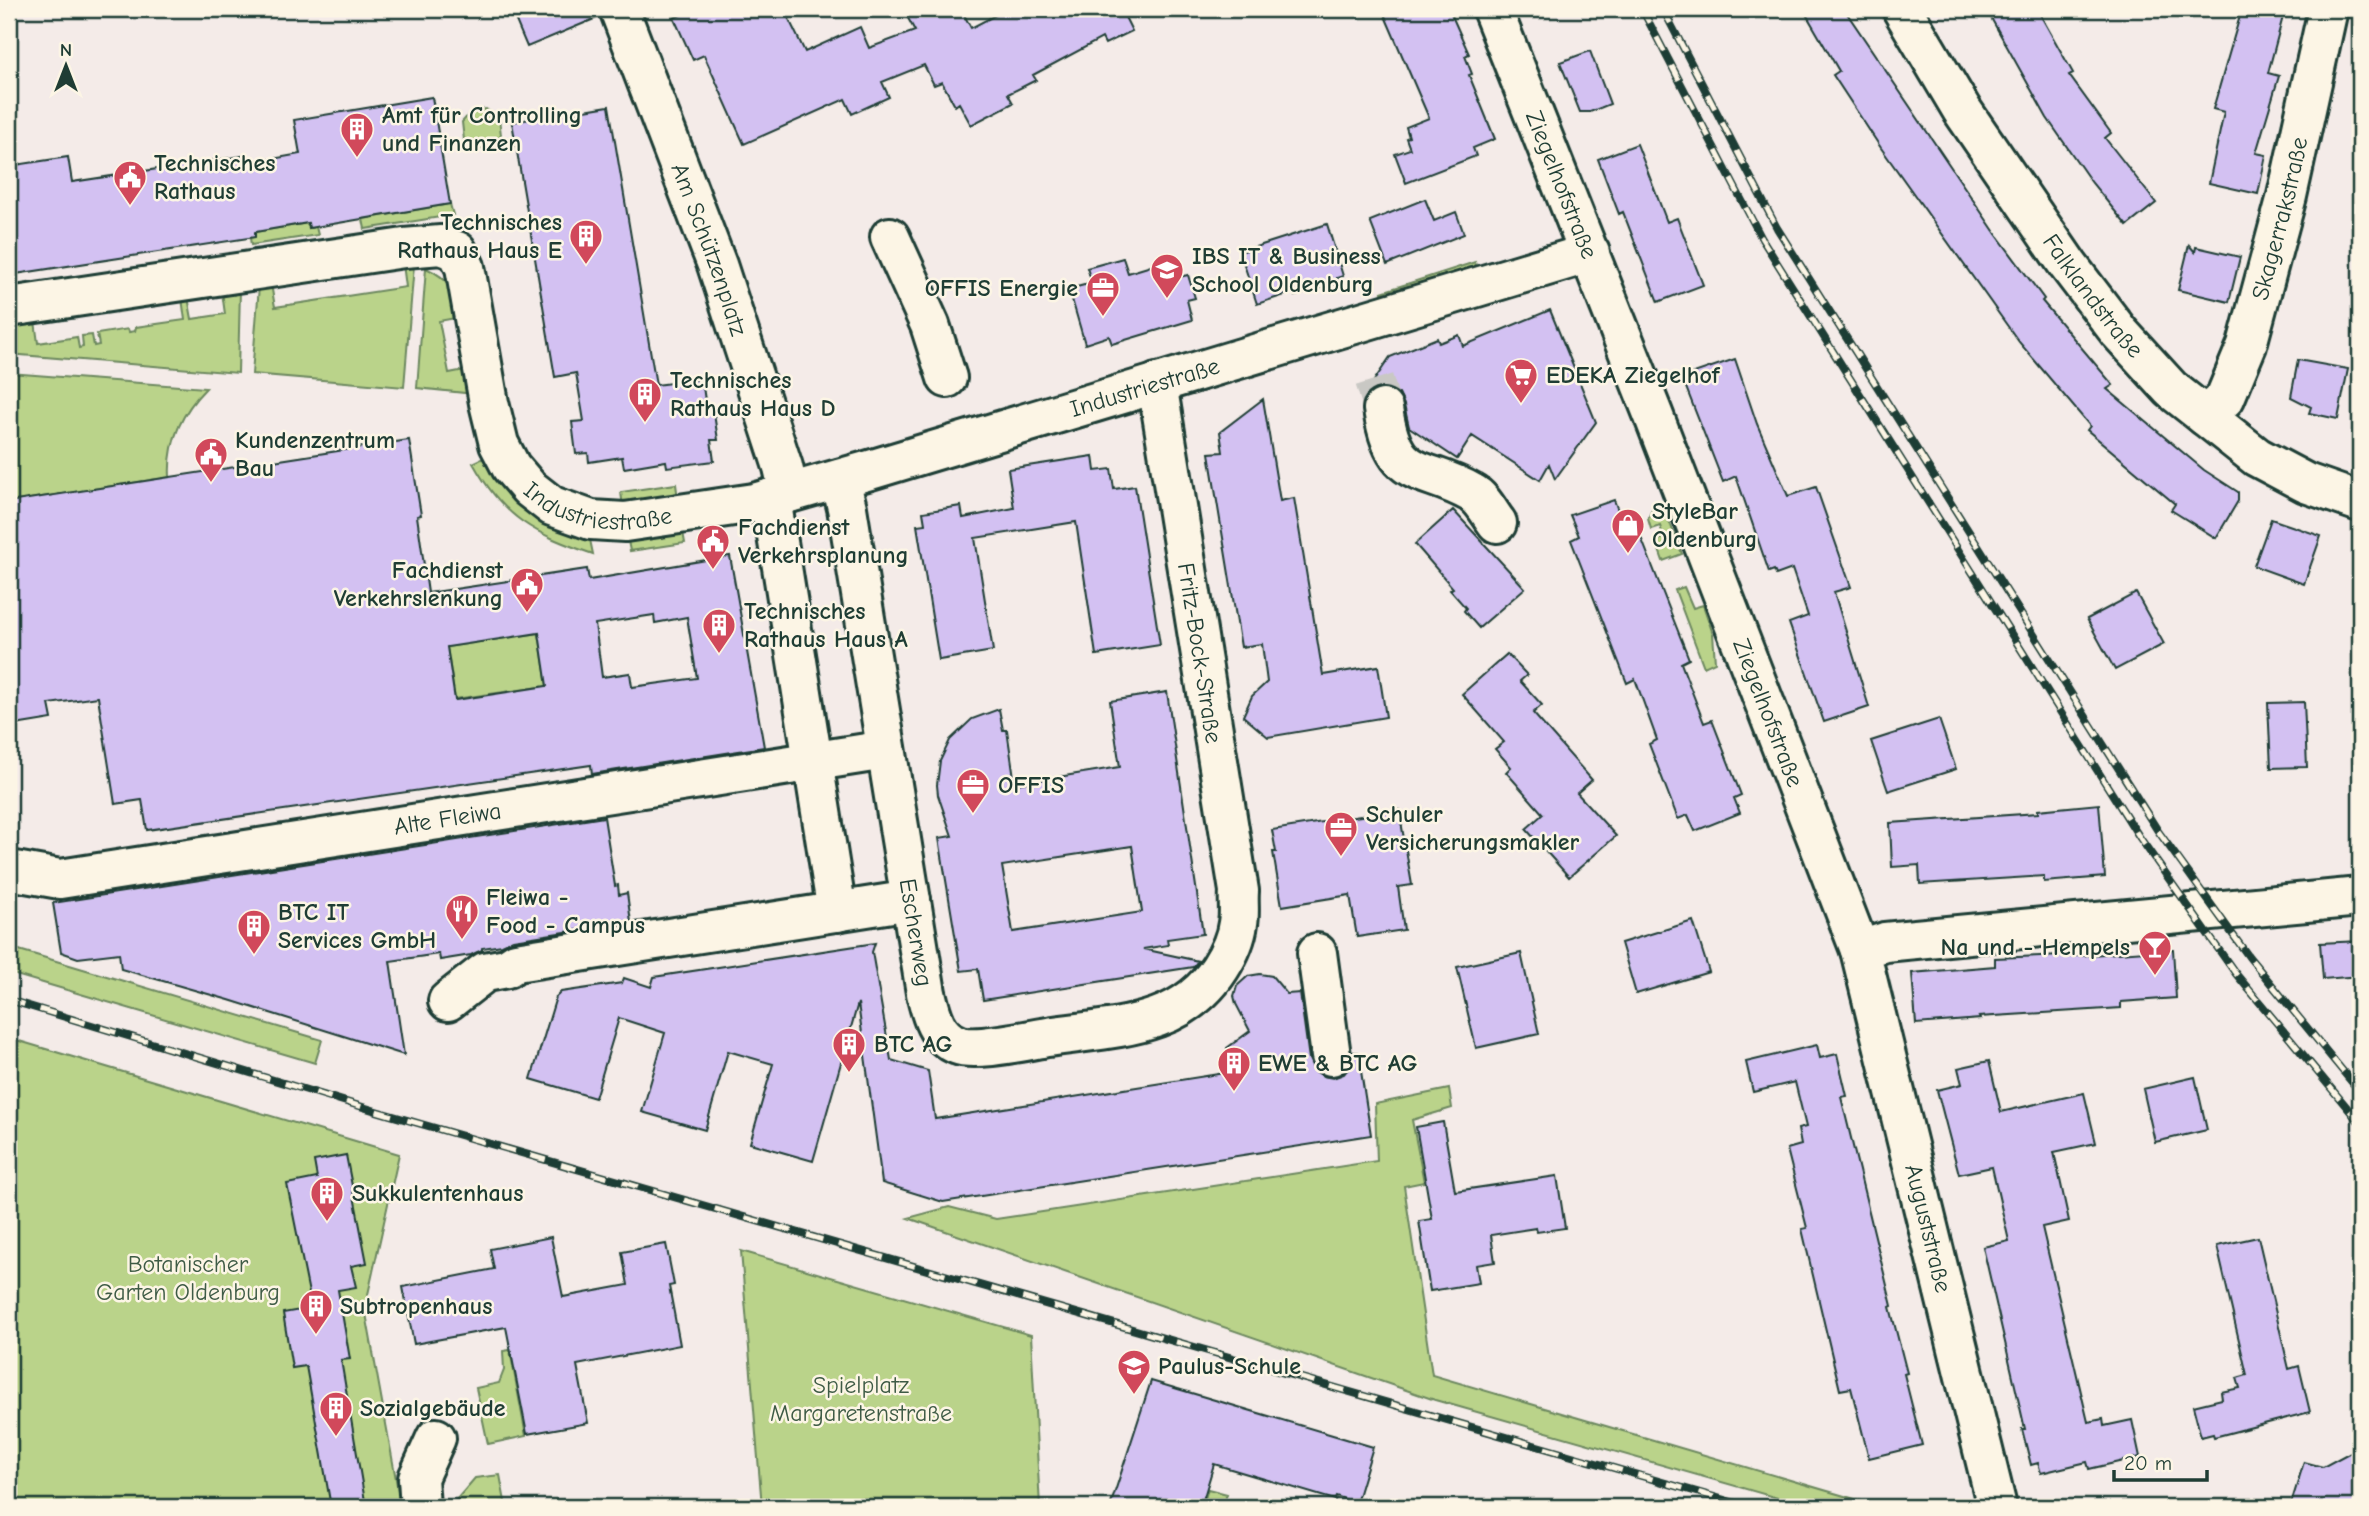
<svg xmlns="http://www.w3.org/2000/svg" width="2369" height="1516" font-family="'Comic Neue',sans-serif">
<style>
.green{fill:#bad38a;stroke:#6c885f;stroke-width:2}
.building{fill:#d3c1f2;stroke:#1f3d34;stroke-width:2;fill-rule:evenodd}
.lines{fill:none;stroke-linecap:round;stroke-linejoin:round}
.minor-tunnel{stroke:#c9c8c4;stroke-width:38;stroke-dasharray:38 19;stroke-linecap:butt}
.minor-casing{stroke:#1f3d34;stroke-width:44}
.minor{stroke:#fcf5e5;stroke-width:38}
.rail-casing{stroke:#1f3d34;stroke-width:8}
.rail{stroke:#fcf5e5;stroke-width:5;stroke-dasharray:16;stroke-linecap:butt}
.labels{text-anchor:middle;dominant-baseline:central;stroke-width:5;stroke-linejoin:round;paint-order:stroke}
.poi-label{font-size:24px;font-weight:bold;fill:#1f3d34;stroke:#fcf5e5;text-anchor:start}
.street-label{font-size:24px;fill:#1f3d34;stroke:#fcf5e5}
.park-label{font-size:24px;fill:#3e5b45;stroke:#fcf5e5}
</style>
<rect width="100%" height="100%" fill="#f4ebe8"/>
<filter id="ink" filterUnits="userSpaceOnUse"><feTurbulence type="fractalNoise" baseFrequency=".0143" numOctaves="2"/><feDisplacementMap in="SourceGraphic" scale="14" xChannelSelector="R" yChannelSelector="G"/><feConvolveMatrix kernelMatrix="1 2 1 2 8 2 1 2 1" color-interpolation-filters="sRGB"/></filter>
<g filter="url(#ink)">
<path class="green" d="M486,109L499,118L501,135L494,147L475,150L464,140L462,122L471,112Z
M450,204L453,215L365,229L363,219Z
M308,223L309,228L316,227L318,235L251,245L250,238L255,237V232Z
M1475,262L1478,272L1385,301L1382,292Z
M403,264L414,265L404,387L252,374L259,286L271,284L275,307L406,287Z
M426,268C452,280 454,291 461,317L439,321L449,373L470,369L475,394L417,388Z
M240,289L238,373L9,354V325L35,321L38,343L77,337L79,348L83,347L82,336L92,335L94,346L99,345L97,334L128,329L129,332L135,331L136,327L185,320L182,298L188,297L192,319L225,314L222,292Z
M9,373L206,388C181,413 168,442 170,477L9,502Z
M492,454L589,535L593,554C535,534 504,519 473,463Z
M676,484L678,499L623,507L621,492Z
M1663,505L1682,554L1663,561L1656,541L1664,538L1660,526L1651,529L1648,519L1652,509Z
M682,527L685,543L630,551L627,536Z
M1684,587L1693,608L1703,605L1713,634L1715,662L1704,667L1675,590Z
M539,633L547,686L455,699L447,647Z
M9,947L322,1040L315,1063L9,973Z
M9,1038L399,1154L365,1308L401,1507H9Z
M1449,1089L1452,1108L1412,1120L1424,1182L1404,1186L1432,1375L1882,1507H1809L1435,1400L908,1218L949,1207L996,1219L1377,1161L1375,1104Z
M741,1251L1031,1335L1040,1507H762Z
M510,1350L526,1436L488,1444L476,1388L499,1383L504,1370L503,1351Z
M500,1475L506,1507H450L475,1478Z
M1208,1489L1227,1494L1223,1507H1202Z"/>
<path class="building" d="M511,9H598L599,17L527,47Z
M694,9H784L805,52L860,27L869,48L915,31L903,9H961L971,28L1007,9H1121L1132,31L1105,44L1102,38L1033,75L1036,80L1008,94L1013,103L971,125L959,103L955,106L942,82L934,85L924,65L882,82L889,97L852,114L845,99L744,144L704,55L693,60L674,18Z
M1382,9H1449L1469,54L1465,56L1472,74L1469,75L1495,139L1473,148L1476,156L1406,183L1395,154L1410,149L1406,138L1409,137L1406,127L1429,118Z
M1803,9H1844L1996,234L2044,299L2042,301L2113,385L2107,389L2204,470L2238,492V501L2216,538L2171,510L2175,504L2087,430L2090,426L2019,342L1881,148L1833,75L1839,71Z
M1986,9H2037L2073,73L2069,75L2111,133L2105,138L2156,203L2127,226L2092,183L2047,118Z
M2242,9H2285L2268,73L2279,76L2256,153L2266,155L2258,194L2209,183L2224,112L2213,109Z
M1590,51L1610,104L1590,112H1580L1560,62Z
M432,97L450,204L309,228L308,223L255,232V237L9,275V166L68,157L72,182L243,156L245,164L300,154L294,120Z
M609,106L656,385L702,379L706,408L713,407L718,440H711L714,461L667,467L666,461L624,468L622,457L589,462L588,453L576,454L572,422L584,421L576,373L555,377L512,122Z
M1637,144L1667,222L1677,218L1703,285L1658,302L1623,212L1619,214L1598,159Z
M1425,199L1434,221L1456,212L1464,234L1387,265L1370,221Z
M1327,224L1343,276L1337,278L1338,283L1295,296L1294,292L1257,304L1240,252Z
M2189,245L2195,252L2196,247L2240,257L2229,302L2178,290Z
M1123,258L1128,273L1174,259L1179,277L1188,275L1195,298L1187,300L1192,320L1112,344L1109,336L1085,344L1069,289L1092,283L1087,268Z
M1550,310L1596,422L1555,479L1549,464L1540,480L1472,436L1457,459L1409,427L1404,405L1399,394L1389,388H1379L1369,392L1365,398L1363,397L1390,357L1437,338L1439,343L1459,335L1463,346Z
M1735,359L1757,424L1788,496L1816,487L1851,587L1834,592L1869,707L1824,722L1789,623L1808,616L1792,569L1776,575L1774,570L1769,572L1736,476L1723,482L1682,377Z
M2298,360L2348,369L2338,419L2309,413L2311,407L2291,397Z
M1263,399L1280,501L1294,498L1323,675L1378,666L1386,717L1268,737L1243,716L1252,696L1267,682L1262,644L1241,647L1209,453L1223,452L1220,432Z
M409,440L421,515L417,516L428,593L587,569L589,580L730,556L764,747L592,774L591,765L147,830L142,800L115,804L98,697L49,704L52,719L9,726V502ZM654,615L655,623L687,617L697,678L632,687L630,673L602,677L595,624ZM539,633L547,686L455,700L447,647Z
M1093,456L1095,471L1111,469L1114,489L1135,486L1160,645L1096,655L1076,522L975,538L993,651L939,660L917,525L925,524L923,512L961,506L963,518L1014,508L1008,469Z
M1614,500L1622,521L1633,517L1689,659L1681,663L1704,723L1712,720L1741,795L1734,798L1740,813L1695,831L1688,815L1678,819L1649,744L1657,740L1635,679L1627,683L1571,540L1579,536L1570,515Z
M1453,510L1525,588L1479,628L1464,611L1466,608L1450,590L1453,588L1415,544Z
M2271,519L2321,536L2304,584L2254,566Z
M2136,593L2164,644L2115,670L2087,619Z
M1507,654L1527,675L1520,681L1542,705L1533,713L1592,780L1577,793L1616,836L1569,877L1526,829L1543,814L1506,772L1511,767L1495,749L1504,742L1462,694Z
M1167,692L1203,934L1167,939L1168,945L1143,949L1198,961L1193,967L983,1000L978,969L961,971L939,838L952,836L938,795L937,785L940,761L950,740L972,719L999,709L1003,730H1007L1015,784L1120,767L1110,701ZM1132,846L1142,912L1013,932L1002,866Z
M2304,702L2307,767L2271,768L2268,703Z
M1939,719L1956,769L1888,791L1871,741Z
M2099,804L2105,877L2044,882V876L1920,884L1919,865L1892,867L1890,823L2038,813V810Z
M1399,810L1412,885L1398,887L1404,930L1357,937L1350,895L1282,906L1273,852H1276L1272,830Z
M604,817L615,886L618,885L619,895L627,893L631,922L513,940L502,945L482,948V950L471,955L440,960L439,954L390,961L404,1055L229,1000L121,969L119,953L78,958L61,952L53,903Z
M1693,921L1709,972L1636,994L1621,943Z
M2360,941V976L2323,979L2320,943Z
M875,943L872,952L891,1060L928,1071L935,1119L1231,1072L1227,1048L1250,1031L1236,1004L1234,996L1237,986L1248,976L1260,974L1272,976L1287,994L1300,993L1309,1059L1314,1070L1323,1076L1333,1078L1344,1074L1351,1065L1353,1052H1358L1371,1135L943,1202L882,1183L858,1003L813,1161L750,1143L773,1064L728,1051L705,1130L642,1112L665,1033L619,1018L595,1098L531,1079L556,997L561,992L622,983L624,978L651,987L654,977Z
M2173,949L2176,998L2121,1002V1008L1979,1017L1980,1019L1916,1024L1912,973L1995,966V958L2062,955L2063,957Z
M1521,953L1539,1034L1476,1048L1457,967Z
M1817,1045L1820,1058L1837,1054L1847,1096L1841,1097L1892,1306L1890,1307L1907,1373L1904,1374L1922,1445L1869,1458L1851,1388L1840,1390L1802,1229L1807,1228L1787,1149L1801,1145L1798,1129L1806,1127L1795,1082L1753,1092L1746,1062Z
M1989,1061L2001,1112L2084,1093L2096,1143L2054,1152L2069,1221L2042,1227L2088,1422L2103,1419L2104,1426L2132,1420L2140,1457L2089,1469L2087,1462L2041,1473L2038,1463L2031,1465L2022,1429H2025L1983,1247L2009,1241L1992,1167L1959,1174L1937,1090L1962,1084L1958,1068Z
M2195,1077L2207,1130L2155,1142L2143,1089Z
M1443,1122L1455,1191L1557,1176L1565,1228L1537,1232L1536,1228L1491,1235L1495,1262L1476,1265L1479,1283L1430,1291L1419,1221L1432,1219L1416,1127Z
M346,1155L367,1263L351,1266L356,1287L338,1290L350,1359L341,1360L366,1507H331L306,1366L292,1368L283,1313L312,1308L287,1184L317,1178L314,1161Z
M551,1237L563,1297L628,1285L622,1252L666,1244L674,1285L669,1286L680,1345L577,1365L588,1423L527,1434L506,1327L414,1344L403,1287L494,1269L490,1249Z
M2258,1237L2289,1369L2299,1366L2310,1412L2214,1437L2213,1434L2201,1437L2193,1406L2222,1399L2221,1392L2240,1388L2237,1378L2247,1375L2217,1246Z
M1151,1381L1373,1447L1356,1503L1336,1496L1335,1500L1214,1464L1201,1507H1110Z
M2360,1447V1507H2290L2304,1462L2323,1467Z"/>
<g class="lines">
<path class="minor-tunnel" d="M1374,380L1383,409"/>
<defs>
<g id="minor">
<path id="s1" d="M619,9L717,265L783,467L789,493"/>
<path id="s2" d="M1492,9L1653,414L1860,950L1997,1507"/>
<path id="s3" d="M1902,9L1962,110L2068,265L2119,332L2171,389L2257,457L2306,483L2360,502"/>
<path d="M890,237L930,325L947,378"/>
<path id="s4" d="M9,307L404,248L441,245L457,251L465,267L489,403L499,444L511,467L529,488L552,506L591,520L625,522L754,503L870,470L1590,253"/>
<path d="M1383,409C1394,483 1421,464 1472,493C1482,498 1490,514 1497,523"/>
<path id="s5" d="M2205,416L2225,398L2247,345L2287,196L2328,9"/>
<path id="s6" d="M840,479L847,508L926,993C931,1014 936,1037 958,1045C975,1052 1028,1040 1048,1037C1113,1027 1181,1029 1220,968C1229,954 1236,940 1238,923C1240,913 1238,902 1239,891L1157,383"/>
<path d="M771,498L837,912"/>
<path id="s7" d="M9,870L60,879L886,750"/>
<path d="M1860,950L1885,942L1905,940L2360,897"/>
<path d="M1317,953L1331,1056"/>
<path d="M448,1001L485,972L507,968L516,962L911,900"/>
<path d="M420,1507L418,1478L436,1438"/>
</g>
</defs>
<use href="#minor" class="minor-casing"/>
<use href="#minor" class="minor"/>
<defs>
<path id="rail" d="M1642,9L1762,239L2140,838L2236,974L2360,1123
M1663,9L1777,228L2158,831L2249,957L2360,1092
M9,1000L376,1111L1749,1507"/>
</defs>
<use href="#rail" class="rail-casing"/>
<use href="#rail" class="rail"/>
</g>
</g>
<defs>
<symbol id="building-pin" viewBox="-11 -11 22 30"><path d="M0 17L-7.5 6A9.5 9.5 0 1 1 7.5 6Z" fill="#d1495b" stroke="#fcf5e5"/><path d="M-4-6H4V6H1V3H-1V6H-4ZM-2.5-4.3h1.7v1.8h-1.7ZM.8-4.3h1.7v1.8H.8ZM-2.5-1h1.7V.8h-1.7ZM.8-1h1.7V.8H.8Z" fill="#fff"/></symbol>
<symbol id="civic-pin" viewBox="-11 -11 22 30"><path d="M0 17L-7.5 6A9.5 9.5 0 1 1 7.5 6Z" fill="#d1495b" stroke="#fcf5e5"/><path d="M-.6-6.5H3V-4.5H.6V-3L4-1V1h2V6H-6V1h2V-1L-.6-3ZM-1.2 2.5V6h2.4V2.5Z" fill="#fff"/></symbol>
<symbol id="university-pin" viewBox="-11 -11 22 30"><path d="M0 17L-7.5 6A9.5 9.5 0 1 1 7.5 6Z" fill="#d1495b" stroke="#fcf5e5"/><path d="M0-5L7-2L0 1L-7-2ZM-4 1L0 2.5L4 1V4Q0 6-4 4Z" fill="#fff"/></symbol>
<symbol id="office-pin" viewBox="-11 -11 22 30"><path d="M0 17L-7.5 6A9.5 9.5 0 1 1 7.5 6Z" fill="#d1495b" stroke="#fcf5e5"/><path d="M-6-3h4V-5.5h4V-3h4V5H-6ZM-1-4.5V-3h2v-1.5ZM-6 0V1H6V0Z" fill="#fff"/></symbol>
<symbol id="supermarket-pin" viewBox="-11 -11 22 30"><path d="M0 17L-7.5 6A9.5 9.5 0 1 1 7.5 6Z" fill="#d1495b" stroke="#fcf5e5"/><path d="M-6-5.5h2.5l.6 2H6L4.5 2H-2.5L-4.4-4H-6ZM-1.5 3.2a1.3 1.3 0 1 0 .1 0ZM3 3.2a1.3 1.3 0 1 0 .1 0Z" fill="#fff"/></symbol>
<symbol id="shop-pin" viewBox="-11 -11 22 30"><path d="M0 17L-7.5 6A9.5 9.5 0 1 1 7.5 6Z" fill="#d1495b" stroke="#fcf5e5"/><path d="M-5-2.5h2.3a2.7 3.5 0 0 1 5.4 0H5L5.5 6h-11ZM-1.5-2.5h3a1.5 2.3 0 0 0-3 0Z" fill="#fff"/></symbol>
<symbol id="restaurant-pin" viewBox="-11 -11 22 30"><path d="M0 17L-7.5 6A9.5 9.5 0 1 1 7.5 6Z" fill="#d1495b" stroke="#fcf5e5"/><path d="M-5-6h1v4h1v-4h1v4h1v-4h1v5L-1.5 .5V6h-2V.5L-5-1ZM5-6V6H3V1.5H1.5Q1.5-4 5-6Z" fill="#fff"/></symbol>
<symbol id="bar-pin" viewBox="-11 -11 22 30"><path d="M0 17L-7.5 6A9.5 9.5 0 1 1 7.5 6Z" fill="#d1495b" stroke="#fcf5e5"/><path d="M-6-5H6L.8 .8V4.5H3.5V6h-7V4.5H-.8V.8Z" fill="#fff"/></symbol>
<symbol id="school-pin" viewBox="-11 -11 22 30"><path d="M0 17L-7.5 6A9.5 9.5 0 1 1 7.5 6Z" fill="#d1495b" stroke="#fcf5e5"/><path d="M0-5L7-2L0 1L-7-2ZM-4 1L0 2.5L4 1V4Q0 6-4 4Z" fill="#fff"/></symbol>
</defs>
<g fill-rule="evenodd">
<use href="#building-pin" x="338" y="110" width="38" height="52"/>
<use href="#civic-pin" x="111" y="158" width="38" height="52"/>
<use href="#building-pin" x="567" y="217" width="38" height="52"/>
<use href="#university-pin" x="1148" y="251" width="38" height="52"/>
<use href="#office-pin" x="1084" y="269" width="38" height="52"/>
<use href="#supermarket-pin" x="1502" y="356" width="38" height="52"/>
<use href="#building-pin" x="626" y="375" width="38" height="52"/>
<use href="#civic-pin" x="192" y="435" width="38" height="52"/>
<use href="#shop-pin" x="1609" y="506" width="38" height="52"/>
<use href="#civic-pin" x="694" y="522" width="38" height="52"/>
<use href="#civic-pin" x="508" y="565" width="38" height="52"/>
<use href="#building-pin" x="700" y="606" width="38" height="52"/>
<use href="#office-pin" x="954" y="766" width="38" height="52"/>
<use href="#office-pin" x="1322" y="809" width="38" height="52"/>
<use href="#restaurant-pin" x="443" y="892" width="38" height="52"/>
<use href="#building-pin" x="235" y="907" width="38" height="52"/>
<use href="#bar-pin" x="2136" y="928" width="38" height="52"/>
<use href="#building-pin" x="830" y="1025" width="38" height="52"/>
<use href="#building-pin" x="1215" y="1044" width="38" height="52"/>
<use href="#building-pin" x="308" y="1174" width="38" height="52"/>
<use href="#building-pin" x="297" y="1287" width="38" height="52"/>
<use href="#school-pin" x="1115" y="1347" width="38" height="52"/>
<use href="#building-pin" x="317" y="1389" width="38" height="52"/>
</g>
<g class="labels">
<g class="poi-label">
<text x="382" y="115">Amt für Controlling<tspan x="382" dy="28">und Finanzen</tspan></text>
<text x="154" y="163">Technisches<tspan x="154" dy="28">Rathaus</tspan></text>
<text x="562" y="222" text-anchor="end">Technisches<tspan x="562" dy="28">Rathaus Haus E</tspan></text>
<text x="1192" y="256">IBS IT &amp; Business<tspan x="1192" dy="28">School Oldenburg</tspan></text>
<text x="1078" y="288" text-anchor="end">OFFIS Energie</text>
<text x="1546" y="375">EDEKA Ziegelhof</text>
<text x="670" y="380">Technisches<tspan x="670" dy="28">Rathaus Haus D</tspan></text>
<text x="235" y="440">Kundenzentrum<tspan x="235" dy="28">Bau</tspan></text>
<text x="1652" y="511">StyleBar<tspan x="1652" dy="28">Oldenburg</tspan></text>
<text x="738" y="527">Fachdienst<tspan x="738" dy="28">Verkehrsplanung</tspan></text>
<text x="503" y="570" text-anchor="end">Fachdienst<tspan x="503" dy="28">Verkehrslenkung</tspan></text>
<text x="744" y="611">Technisches<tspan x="744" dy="28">Rathaus Haus A</tspan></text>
<text x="998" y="785">OFFIS</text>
<text x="1366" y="814">Schuler<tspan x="1366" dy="28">Versicherungsmakler</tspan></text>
<text x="486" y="897">Fleiwa -<tspan x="486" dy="28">Food - Campus</tspan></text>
<text x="278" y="912">BTC IT<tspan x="278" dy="28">Services GmbH</tspan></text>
<text x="2130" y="947" text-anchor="end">Na und - Hempels</text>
<text x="874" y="1044">BTC AG</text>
<text x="1258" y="1063">EWE &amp; BTC AG</text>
<text x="352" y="1193">Sukkulentenhaus</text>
<text x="340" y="1306">Subtropenhaus</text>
<text x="1158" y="1366">Paulus-Schule</text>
<text x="360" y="1408">Sozialgebäude</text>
</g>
<g class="street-label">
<text stroke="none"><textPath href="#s2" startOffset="189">Ziegelhofstraße</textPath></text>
<text stroke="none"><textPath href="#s5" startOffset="215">Skagerrakstraße</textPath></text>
<text stroke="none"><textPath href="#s1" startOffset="257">Am Schützenplatz</textPath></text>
<text stroke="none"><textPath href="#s3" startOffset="345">Falklandstraße</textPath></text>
<text stroke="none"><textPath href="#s4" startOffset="1348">Industriestraße</textPath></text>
<text stroke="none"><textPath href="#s4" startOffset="780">Industriestraße</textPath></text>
<text transform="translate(1200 653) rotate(81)">Fritz-Bock-Straße</text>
<text stroke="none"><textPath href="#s2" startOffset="756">Ziegelhofstraße</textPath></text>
<text stroke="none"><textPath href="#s7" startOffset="444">Alte Fleiwa</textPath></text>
<text stroke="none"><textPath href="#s6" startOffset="460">Escherweg</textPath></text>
<text stroke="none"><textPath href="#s2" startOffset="1297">Auguststraße</textPath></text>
</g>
<g class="park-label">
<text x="188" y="1264">Botanischer<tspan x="188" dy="28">Garten Oldenburg</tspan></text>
<text x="861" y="1385">Spielplatz<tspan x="861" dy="28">Margaretenstraße</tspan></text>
</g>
</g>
<rect width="2369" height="1516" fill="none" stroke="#fcf5e5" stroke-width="35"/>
<rect x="18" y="18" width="2334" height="1481" fill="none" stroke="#1f3d34" stroke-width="2.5" filter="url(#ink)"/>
<g transform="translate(66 66)" stroke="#fcf5e5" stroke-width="5" paint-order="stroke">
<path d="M0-5L12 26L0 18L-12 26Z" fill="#1f3d34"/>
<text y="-10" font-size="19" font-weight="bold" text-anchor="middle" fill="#1f3d34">N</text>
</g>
<path d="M2114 1470v10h93v-10" fill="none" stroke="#1f3d34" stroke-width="3.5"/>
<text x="2124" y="1470" font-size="21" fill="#1f3d34" stroke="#fcf5e5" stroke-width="5" paint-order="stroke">20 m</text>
</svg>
